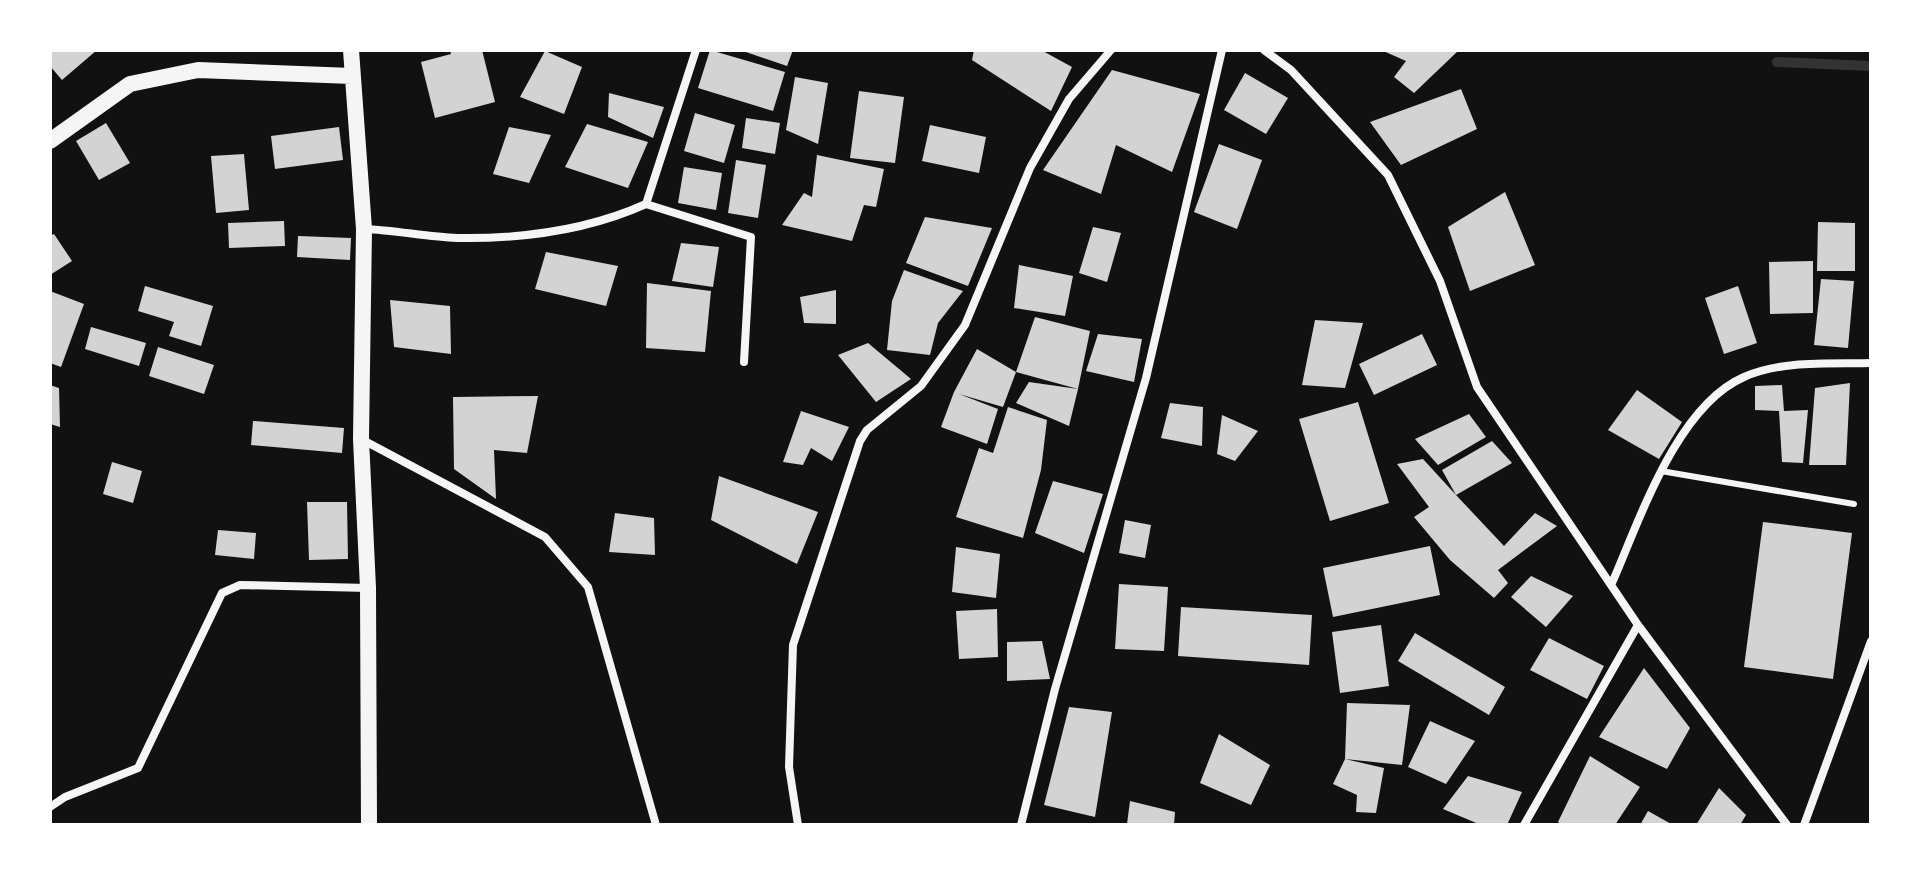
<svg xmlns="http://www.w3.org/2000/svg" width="1921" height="875" font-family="Manrope,sans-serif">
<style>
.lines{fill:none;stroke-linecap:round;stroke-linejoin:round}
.stream{stroke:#333;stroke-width:10}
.building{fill:#d3d3d3}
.service{stroke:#f5f5f5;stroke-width:6}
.minor{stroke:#f5f5f5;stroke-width:8}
.secondary{stroke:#f5f5f5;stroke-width:16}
</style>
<rect width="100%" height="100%" fill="#111"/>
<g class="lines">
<path class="stream" d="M1777,62L1871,66"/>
</g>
<path class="building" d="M50,50H97L62,80L50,66Z
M450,50H482L495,102L435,118L421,62L451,54Z
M710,50L785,72L773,111L698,88Z
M740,50H793L787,66Z
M974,50H1041L1072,67L1051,111L972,60Z
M1381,50H1456L1458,51L1414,93L1394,77L1406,61Z
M545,51L582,67L564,114L520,97Z
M1112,70L1200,94L1172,172L1116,145L1101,194L1043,170Z
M1245,73L1288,98L1266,134L1224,110Z
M795,77L828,83L818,144L786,130Z
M1461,89L1477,129L1401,165L1370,122Z
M859,91L904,97L895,163L850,158Z
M609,93L664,107L653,138L608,117Z
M695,113L735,125L724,163L684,151Z
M746,118L780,123L775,154L742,148Z
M106,123L130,163L99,180L76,141Z
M587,124L648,142L628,188L565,167Z
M930,125L986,137L979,173L922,161Z
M339,127L343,160L275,169L271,136Z
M509,127L551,135L529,183L493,174Z
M1219,144L1262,160L1237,229L1194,212Z
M244,154L249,210L216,213L211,156Z
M817,155L884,169L876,207L864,205L852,241L782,225L804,193L812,197Z
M736,160L766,165L758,218L728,213Z
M684,167L722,173L716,210L678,203Z
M1505,192L1535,265L1470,291L1448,227Z
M925,217L992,228L968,286L906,263Z
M284,221L285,246L229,248L228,223Z
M1818,222L1855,223V271H1817Z
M1093,227L1121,233L1107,282L1079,273Z
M54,234L72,261L50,275V236Z
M298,236L351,238L350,260L297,257Z
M681,243L719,247L713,287L672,281Z
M546,252L618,266L606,306L535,289Z
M1813,261V313L1770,314L1769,262Z
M1019,265L1073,276L1065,316L1014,308Z
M904,270L963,291L938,323L930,355L887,350L892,301Z
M1821,279L1854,281L1848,348L1814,345Z
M647,283L711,291L705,352L646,348Z
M145,286L213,306L201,346L169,336L174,322L138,311Z
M1738,286L1757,343L1724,354L1705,298Z
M836,290V324L804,323L800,297Z
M50,291L84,304L61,367L50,363Z
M390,300L450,306L451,354L394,347Z
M1035,317L1090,331L1078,389L1016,372Z
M1315,320L1363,323L1345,388L1302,385Z
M91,327L146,343L139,366L85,349Z
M1098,334L1142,339L1134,382L1086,371Z
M1422,334L1437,365L1374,395L1359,364Z
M868,343L911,379L876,402L838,355Z
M158,347L214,365L204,394L149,376Z
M977,349L1016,372L1003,407L959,394L998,409L987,444L941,427L954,392Z
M1029,382L1078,389L1069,426L1016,403Z
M1850,383L1846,465H1809L1815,388Z
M50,385L59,388L60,427L50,424Z
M1782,385L1784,411L1808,410L1803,463L1782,462L1779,411L1755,410V386Z
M1637,390L1682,422L1659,459L1608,430Z
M538,396L527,453L494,450L496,499L454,469L453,397Z
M1358,402L1389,503L1330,521L1299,419Z
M1170,403L1203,407L1202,446L1161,438Z
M1008,407L1047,420L1041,470L1023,538L956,517L979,448L993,453Z
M801,411L849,427L832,461L811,448L803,465L783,462Z
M1469,414L1486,437L1438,465L1415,439Z
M1222,415L1258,431L1235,461L1217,454Z
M253,421L344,428L342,453L251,445Z
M1492,441L1512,463L1456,495L1504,546L1535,513L1557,526L1498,570L1508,583L1494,598L1450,560L1414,517L1429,507L1397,464L1423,459L1456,495L1442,470Z
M112,462L142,471L133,503L103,494Z
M719,476L818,512L797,564L711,520Z
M1053,481L1103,494L1084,553L1035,533Z
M307,502H347L348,559L309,560Z
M615,513L654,518L655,555L609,552Z
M1125,520L1151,525L1145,558L1119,553Z
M1763,522L1852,533L1833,679L1744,667Z
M218,530L256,533L254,559L215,555Z
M1430,546L1440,595L1333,617L1323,568Z
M956,547L1000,554L996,598L952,592Z
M1531,576L1573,596L1546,627L1511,597Z
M1119,584L1168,587L1164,651L1115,649Z
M1181,607L1312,615L1309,665L1178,656Z
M997,609L998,657L959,659L956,611Z
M1381,625L1389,686L1340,693L1332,632Z
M1415,633L1505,687L1489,715L1398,661Z
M1549,638L1604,666L1587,699L1530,670Z
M1042,641L1050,679L1007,681V642Z
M1644,668L1690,728L1667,769L1599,737Z
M1347,703L1410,705L1402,765L1345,759Z
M1069,707L1112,712L1095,817L1044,805Z
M1430,721L1475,741L1446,784L1408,767Z
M1219,734L1270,765L1251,805L1200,783Z
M1590,756L1640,787L1615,825H1562L1558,822Z
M1345,759L1384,768L1376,813L1356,812L1357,795L1333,784Z
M1468,776L1522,792L1507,825H1481L1443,809Z
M1719,788L1746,815L1740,825H1696Z
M1130,801L1175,812L1174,825L1127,824Z
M1648,811L1673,825H1640Z"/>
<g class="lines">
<path class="service" d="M1661,471L1854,504"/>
<path class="minor" d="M1264,50L1291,70L1388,175L1440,281L1477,387L1638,625L1787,825
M646,204L696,50
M364,229C395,230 427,237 457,238C523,239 586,231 646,204L751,237L744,362
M361,439L545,537L588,587L656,825
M1612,583C1640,519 1677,406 1744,377C1782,360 1831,364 1871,363
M50,807L65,797L138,768L222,593L240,585L368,588
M798,825L789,767L793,645L860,441L867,430L921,386L965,325L1030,168L1069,99L1111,50
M1021,825L1055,689L1146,378L1222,50
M1524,825L1638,625
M1804,825L1871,641"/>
<path class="secondary" d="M351,50L364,229L361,439L368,588L369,825
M50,141L130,84L198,70L352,76"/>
</g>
<rect width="1921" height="875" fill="none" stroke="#ffffff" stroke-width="104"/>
</svg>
